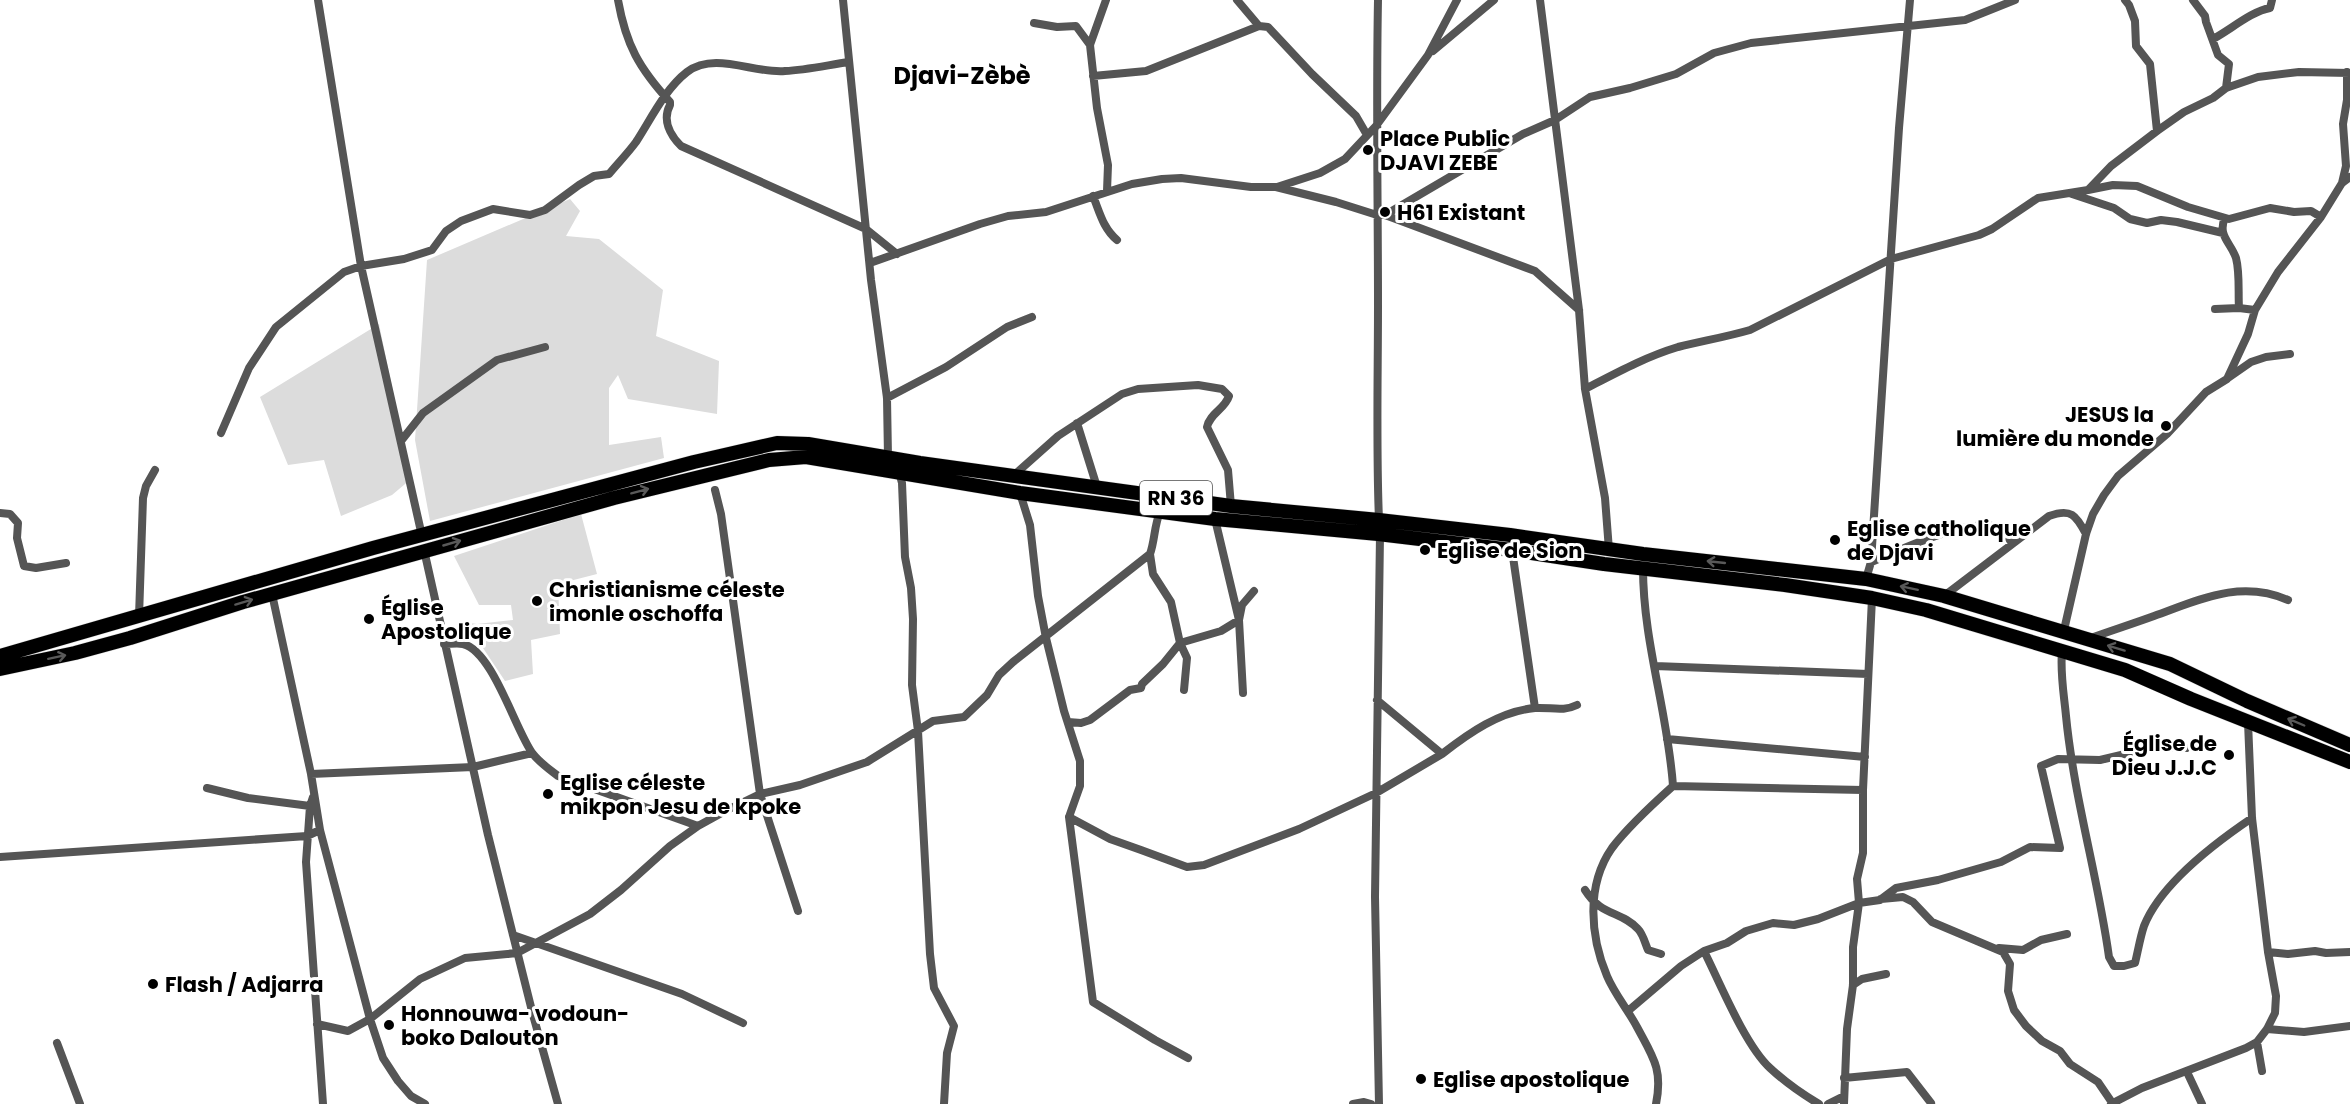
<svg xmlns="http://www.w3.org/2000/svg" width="2350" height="1104" font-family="Poppins,sans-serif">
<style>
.green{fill:#dcdcdc}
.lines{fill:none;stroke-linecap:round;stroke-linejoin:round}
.primary-casing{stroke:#dbdbdb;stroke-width:15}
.street{stroke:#555;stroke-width:8}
.primary{stroke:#000;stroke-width:14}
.oneway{stroke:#595959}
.poi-dot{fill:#000;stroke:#fff;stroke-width:2}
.labels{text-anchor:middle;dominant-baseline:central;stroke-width:6;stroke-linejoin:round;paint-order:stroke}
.shield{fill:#fff;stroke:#4c4c4c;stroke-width:1.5}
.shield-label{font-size:20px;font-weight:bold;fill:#000}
.poi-label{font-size:21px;font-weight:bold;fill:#000;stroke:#fff;text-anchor:start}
.quarter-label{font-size:24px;font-weight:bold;fill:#000;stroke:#fff}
</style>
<rect width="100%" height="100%" fill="#fff"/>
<path class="green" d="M570,199L580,211L566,236L599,239L663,290L656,336L719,361L717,414L628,399L618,375L609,388V445L661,437L664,458L430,521L415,440L427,260Z
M379,324L411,479L392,495L341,516L324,460L288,465L260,397Z
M581,514L597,574L558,584L560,634L531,640L533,674L505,681L479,642L454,635L457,621L477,624L513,620L511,605H479L454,556Z"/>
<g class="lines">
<defs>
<path id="primary" d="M0,656L373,548L694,462L777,443L808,444L920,463L1231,506L1379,520L1510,535L1643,554L1866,579L1944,596L2170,664L2247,701L2350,745
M0,669L75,653L130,638L243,602L614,498L769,460L806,457L1020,493L1215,519L1378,534L1512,550L1604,564L1785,585L1872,598L1926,610L2125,670L2191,699L2350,762"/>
</defs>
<use href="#primary" class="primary-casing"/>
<path class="street" d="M318,0L361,266L422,536
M618,0C626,45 639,68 670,102V105C662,120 670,135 681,146L866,229L897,254
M843,0L871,280L887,398L888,457
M1106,0L1090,45L1097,108L1108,165L1107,191
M1237,0L1259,26
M1378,0C1376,102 1378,203 1378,305C1378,377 1376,448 1379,520
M1540,0L1579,310L1585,389L1605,498L1609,550
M2125,0L2129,5L2135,21L2136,46L2150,64L2157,131
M2193,0L2205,16L2206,22L2218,55L2229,64L2226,88
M1034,23L1057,27L1076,26L1090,45
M2213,39C2230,30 2252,11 2270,8L2272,0
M1433,51L1494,0
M1093,76L1146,71L1259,26L1268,27L1312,74L1356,116L1367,135
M2342,183L2346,166L2343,124L2347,100V72
M1277,187L1320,173L1345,159L1376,126L1428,55L1457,0
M2088,190L2113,185L2137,186L2188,207L2229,219L2270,208L2294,212L2311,211L2321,217
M2072,194L2114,208L2130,219L2147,223L2161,220L2177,222L2223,233
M1093,196C1100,213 1103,228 1117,240
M1385,215L1523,134L1555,120L1590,97L1630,88L1676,74L1714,53L1751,43L1965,20L2015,0
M2225,218C2217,235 2231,243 2236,258C2240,273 2238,293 2239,308L2255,310
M870,263L980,224L1008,216L1046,212L1132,184L1162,179L1181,178L1251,187H1276L1336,202L1377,215H1385L1535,271L1579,310
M2215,309L2239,308
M2228,378L2251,362L2266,357L2290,354
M1585,389C1616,373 1645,357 1678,347C1702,341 1726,337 1750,330L1891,259L1979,235L1992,229L2038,198L2088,190L2111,166L2157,131L2184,112L2213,98L2226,88L2258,77L2299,72L2350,73
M887,398L946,367L1007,327L1032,317
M1077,423L1097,487
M221,433L249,368L276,327L344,272L361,266L404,259L432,250L446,231L461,221L493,209L530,215L545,210L579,185L594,176L609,174C618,163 628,153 636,142C651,119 665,89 687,72C715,51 754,74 785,71C806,70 828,65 849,62
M401,441L423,413L497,360L545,347
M899,472L902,483L905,557L911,588L913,619L912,685L918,731L930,954L934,988L954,1026L947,1053L944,1104
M1013,476L1058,436L1122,394L1138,389L1198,385L1222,389L1229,396C1225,409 1210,413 1207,427L1228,470L1231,506
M715,490L721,514L760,794L798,911
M1020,493L1030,525L1038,596L1046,638L1064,711L1080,761V786L1069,817L1110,839L1141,850L1187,867L1204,865L1299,829L1376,793L1442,754L1377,700
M0,513L10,514L18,523L17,538L24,566L36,568L66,563
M1215,519L1239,620L1243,693
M424,550L488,835L533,1015L558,1104
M1512,550L1535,708
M1150,554L1153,574L1171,602L1180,643L1187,658L1184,690
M1871,562C1896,552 1982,510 2004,531C2007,534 2009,540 2012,543
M1643,568C1643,642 1668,713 1673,786
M1866,579L1871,562L1899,128L1910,0
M272,594L311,774L320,830L370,1019L383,1058L398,1081L411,1096L425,1104
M1944,596L2049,516C2071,508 2076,515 2086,534
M139,617L143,498L146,486L155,470
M2064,630L2086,534L2093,514L2104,495L2118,476L2167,434L2206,392L2227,379L2248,334L2255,310L2278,272L2321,217L2342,183L2350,177
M2088,639C2110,631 2132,624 2154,616C2199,600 2240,579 2288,600
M444,644C450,644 458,643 463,644C493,651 516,732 533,754C540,763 549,769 558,776L698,826
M2062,652C2060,673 2064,695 2066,716C2074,798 2098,877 2109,957L2114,966H2124L2135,963C2138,951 2140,938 2144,926C2161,883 2215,843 2252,818
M1655,666L1868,674
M1068,722L1081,723L1090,720L1130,690L1141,688L1142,684L1163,664L1180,643L1221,631L1239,620L1242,605L1254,591
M1667,739L1865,757
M1442,754C1469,733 1500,711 1535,708C1551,707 1563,712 1577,705
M311,774L473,767L532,753
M207,788L248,798L310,806
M313,797L310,806L306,862L323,1104
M1069,817L1093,1002L1155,1040L1188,1058
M0,857L307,836L320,830
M1585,890C1602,917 1620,910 1638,929C1643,934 1645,943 1648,950L1661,954
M1881,899L1903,897L1913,902L1932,922L2003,952L2010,964L2008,991L2014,1010L2026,1026L2042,1041L2060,1051L2070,1064L2098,1082L2113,1104
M513,935L682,994L743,1023
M1999,948L2023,950L2041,940L2067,934
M1704,951C1720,983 1745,1045 1770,1068C1785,1082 1802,1094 1819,1104
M2268,952L2288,954L2315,951L2326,953L2350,952
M1853,985L1862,979L1886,974
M1628,1011L1681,966L1704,951L1727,943L1746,931L1773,923L1794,925L1818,919L1859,903L1880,900L1896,888L1938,880L2001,862L2030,847L2060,848L2041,766L2058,759L2100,760L2155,747L2186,748
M317,1024L348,1031L370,1019L420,979L465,958L517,953L590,914L621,890L670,846L698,826L727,810L760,794L800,785L867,762L933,721L964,717L987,695L999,675L1013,662L1150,554C1155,540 1154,526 1160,512
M2267,1029L2304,1032L2350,1026
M2257,1042L2262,1071
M57,1043L80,1104
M2187,1072L2202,1104
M1844,1078L1907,1072L1931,1103
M1353,1104L1364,1102L1371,1104
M1379,1104L1375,897L1380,535
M1656,1104C1663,1069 1653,1057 1637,1027C1628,1010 1614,993 1607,976C1590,936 1586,885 1612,848C1627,828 1654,803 1673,786L1863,790
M1828,1104L1844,1096
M1844,1104L1847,1029L1853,985V947L1859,903L1857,879L1863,853V790L1872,598
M2111,1104L2142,1088L2246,1048L2257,1042L2267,1029L2275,1013L2276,996L2268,952L2252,818L2248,722"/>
<use href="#primary" class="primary"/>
</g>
<defs><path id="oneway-shaft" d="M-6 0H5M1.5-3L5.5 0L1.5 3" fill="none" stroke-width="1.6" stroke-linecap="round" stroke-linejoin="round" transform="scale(1.5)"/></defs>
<g class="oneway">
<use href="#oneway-shaft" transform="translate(640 491) rotate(-15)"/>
<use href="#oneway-shaft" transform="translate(452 543) rotate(-16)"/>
<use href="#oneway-shaft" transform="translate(1716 562) rotate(-174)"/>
<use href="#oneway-shaft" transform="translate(1909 588) rotate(-168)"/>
<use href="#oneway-shaft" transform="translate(244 602) rotate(-17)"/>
<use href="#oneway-shaft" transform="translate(2116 648) rotate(-163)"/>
<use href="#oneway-shaft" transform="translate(57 657) rotate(-12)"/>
<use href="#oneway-shaft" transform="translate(2296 722) rotate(-157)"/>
</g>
<g class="poi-dot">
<circle cx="1368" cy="150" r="6"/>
<circle cx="1385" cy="212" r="6"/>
<circle cx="2166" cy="426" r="6"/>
<circle cx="1835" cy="540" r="6"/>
<circle cx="1425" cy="550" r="6"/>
<circle cx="537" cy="601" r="6"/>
<circle cx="369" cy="619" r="6"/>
<circle cx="2229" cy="755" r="6"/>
<circle cx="548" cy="794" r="6"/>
<circle cx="153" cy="984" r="6"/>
<circle cx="389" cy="1025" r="6"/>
<circle cx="1421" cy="1079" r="6"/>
</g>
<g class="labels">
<rect class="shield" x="1140" y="481" width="72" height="34" rx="4.5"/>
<g class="shield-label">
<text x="1176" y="498">RN 36</text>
</g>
<g class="poi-label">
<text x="1380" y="138">Place Public<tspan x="1380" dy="24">DJAVI ZEBE</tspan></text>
<text x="1397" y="212">H61 Existant</text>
<text x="2154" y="414" text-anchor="end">JESUS la<tspan x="2154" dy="24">lumière du monde</tspan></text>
<text x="1847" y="528">Eglise catholique<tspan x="1847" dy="24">de Djavi</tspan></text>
<text x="1437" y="550">Eglise de Sion</text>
<text x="549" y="589">Christianisme céleste<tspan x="549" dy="24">imonle oschoffa</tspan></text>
<text x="381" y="607">Église<tspan x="381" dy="24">Apostolique</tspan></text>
<text x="2217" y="743" text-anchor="end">Église de<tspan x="2217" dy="24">Dieu J.J.C</tspan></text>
<text x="560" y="782">Eglise céleste<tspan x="560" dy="24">mikpon Jesu de kpoke</tspan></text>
<text x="165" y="984">Flash / Adjarra</text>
<text x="401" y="1013">Honnouwa- vodoun-<tspan x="401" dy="24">boko Dalouton</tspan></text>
<text x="1433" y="1079">Eglise apostolique</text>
</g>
<g class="quarter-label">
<text x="962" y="75">Djavi-Zèbè</text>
</g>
</g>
</svg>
